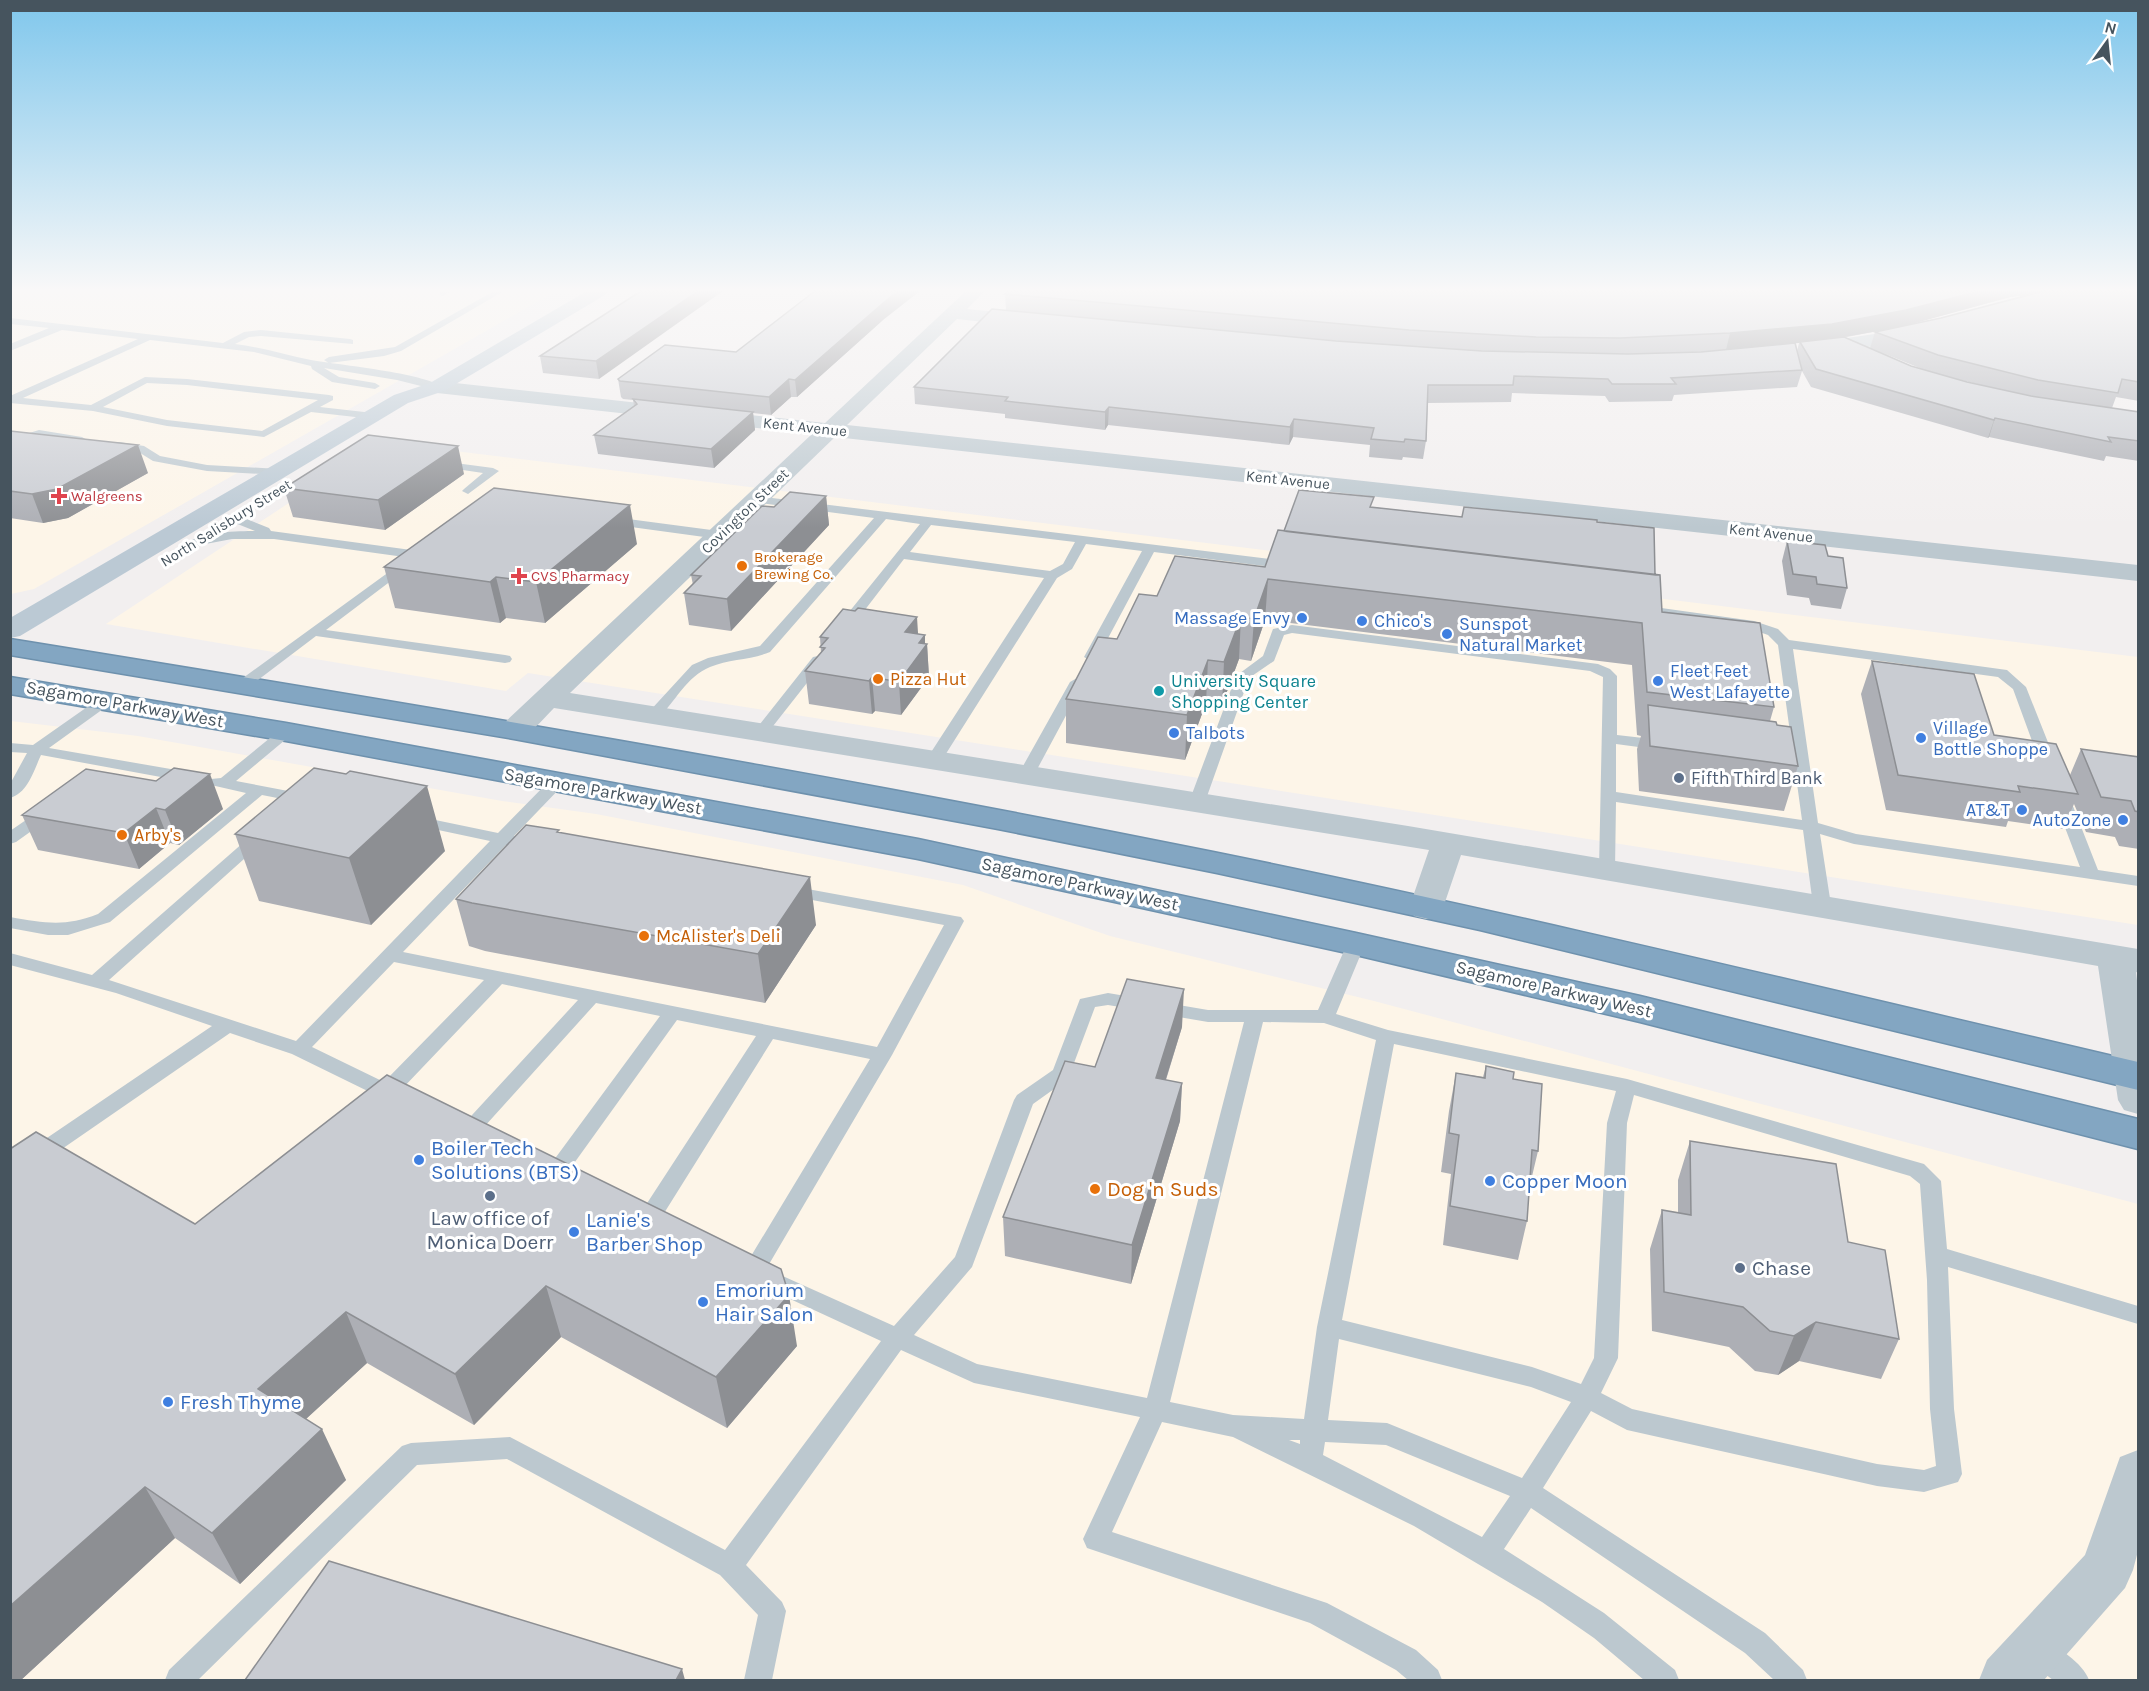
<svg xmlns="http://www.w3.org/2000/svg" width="2149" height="1691" font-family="Karla,sans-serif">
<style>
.commercial{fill:#fdf5e8}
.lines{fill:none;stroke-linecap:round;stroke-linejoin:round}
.highway-casing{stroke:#6e91ad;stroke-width:3}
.lane{fill:#bcc8cf;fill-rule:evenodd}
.street{fill:#bcc8cf;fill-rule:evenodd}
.secondary{fill:#bbc9d4;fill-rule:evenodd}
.highway{fill:#83a6c2;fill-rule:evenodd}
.wall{fill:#adafb5;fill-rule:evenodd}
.shaded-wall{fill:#8d8f93}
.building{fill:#c9ccd2;stroke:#8d8f93;stroke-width:1.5}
.health-dot{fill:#e0444e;stroke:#fff;stroke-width:2}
.food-dot{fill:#e8710a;stroke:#fff;stroke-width:2}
.shop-dot{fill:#3f7fe0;stroke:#fff;stroke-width:2}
.culture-dot{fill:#0f9aa8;stroke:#fff;stroke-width:2}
.service-dot{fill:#5c6f8a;stroke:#fff;stroke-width:2}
.labels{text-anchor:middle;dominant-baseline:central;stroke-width:6;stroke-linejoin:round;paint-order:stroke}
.far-street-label{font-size:15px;fill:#46545e;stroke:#fff}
.far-health-label{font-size:15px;fill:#be3a42;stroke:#fff;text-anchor:start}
.far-food-label{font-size:15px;fill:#c56008;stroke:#fff;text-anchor:start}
.shop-label{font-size:18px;fill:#366cbe;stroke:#fff;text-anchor:start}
.food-label{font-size:18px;fill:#c56008;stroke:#fff;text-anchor:start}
.culture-label{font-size:18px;fill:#0d838f;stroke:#fff;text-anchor:start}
.street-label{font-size:18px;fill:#46545e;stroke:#fff}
.service-label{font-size:18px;fill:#4e5e75;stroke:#fff;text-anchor:start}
.near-shop-label{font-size:21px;fill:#366cbe;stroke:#fff;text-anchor:start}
.near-food-label{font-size:21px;fill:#c56008;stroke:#fff;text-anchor:start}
.near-service-label{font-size:21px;fill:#4e5e75;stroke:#fff}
</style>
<rect width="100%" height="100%" fill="#f2efef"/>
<path class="commercial" d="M11,291H556L34,589L11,594Z
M381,442L2138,657V925L528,673L506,691L106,624Z
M11,721L138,736L502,801L596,814L963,885L1110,936L1374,1001L2138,1204V1680H11Z"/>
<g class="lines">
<defs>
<path id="highway" d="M10,639C412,704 814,771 1213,852C1523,915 1830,990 2138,1062V1090L1480,930L1217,873L998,829L514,739L10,655Z
M10,677L286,723L918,839L1356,933L1640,996L2138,1119V1149L1640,1022L1356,955L918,859L286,741L10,694Z"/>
</defs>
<use href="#highway" class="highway-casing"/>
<path class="lane" d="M440,291H451L443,296L440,295Z
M494,291H504L401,351L384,356L329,363L324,360L329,357L395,347Z
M10,318L223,343L244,332L261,330L350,339L353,340V344L261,336L249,337L235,344C261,347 286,355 311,360C339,365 424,373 442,387L437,390L397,380L324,368L339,377L375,383L380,386L375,389L332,382L312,369L311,366L254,352L150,340L23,398L91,405L145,377L187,379L329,395L333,396V400L320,407L373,413L378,416L373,419L311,412L264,437L167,426L93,411L10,403V396L138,339L62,330L10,351V344L49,328L10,324ZM147,383L187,385L318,400L262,431L167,420L103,407Z
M39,430L82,437L87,440L82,443L40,436L10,446V439Z
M119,442L144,446L160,456L207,465L279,469L285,472L279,475L207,471L153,461L137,451L115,447V443Z
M440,461L493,468L499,471L468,494L462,491L464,489L483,473L436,466L434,464Z
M756,496L1287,561L1293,565L1287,569L1154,552L1098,657L1091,661L1084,657L1142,551L1086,544L1072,569L1057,578L942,760L934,765L926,760L1044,578L904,559L851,628H841L839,625L841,622L920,524L886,519L770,652C751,660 729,659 710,667C687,676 674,703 657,720H647L645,717L647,714L692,665L708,658L760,646L874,518L752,502L750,500ZM931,525L1075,542L1063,564L1050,571L910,552Z
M234,514L269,528L271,531L426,552L432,556L426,560L274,539H232L195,546L189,542C201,532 239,531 255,531L230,521L228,518Z
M613,517L719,531L725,535L719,539L609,524L607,521Z
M404,561L408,562L410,565L408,568L326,630L505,655L510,656L512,659L510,662L505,663L316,636L246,689H236L234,686L236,683Z
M1640,605L1754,621L1778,629L1789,640L2007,670L2026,687L2055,760L2052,763L2047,765L2039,760L2013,689L1998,677L1793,649L1818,823L1856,834L2080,867L2053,796L2061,791L2069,796L2098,870L2138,876V886L1854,844L1820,834L1831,905L1828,909H1816L1813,905L1803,830L1616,802L1615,869L1613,873H1601L1599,869L1603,677L1590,671L1292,633L1284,635L1274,661L1249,678L1205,802L1197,807L1189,802L1236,676L1263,656L1273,629L1292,625L1598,664L1610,669L1617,676V735L1661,740L1669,745L1661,750L1616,744V792L1802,820L1778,645L1768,635L1751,629L1635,612L1633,609L1635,606Z
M818,656L825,660L766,735H756L754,732L756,729L813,657Z
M1077,678L1084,682L1034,775L1031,778H1021L1018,775L1070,682Z
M105,697L110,698L112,701L110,704L49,748L188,772L193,774L196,777L193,780L188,782L41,755C34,770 28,793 10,798V784L27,753L10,752V743L33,745L100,698Z
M286,728L291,729L293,732L291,735L236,781L309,795L311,798L309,801L303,803L262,795L110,922L68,935H48L10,928V917C45,923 65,927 98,914L246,793L211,785L209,782L211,779L221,778L281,729Z
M557,777L563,779L565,782L563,785L514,836L538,842L540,845L538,848L532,850L506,845L403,952L877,1047L944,925L791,896L785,895L782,891L785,887L791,886L955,916L961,917L964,921L892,1055L765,1271L776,1273L894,1326L955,1257L1014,1100L1017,1095L1053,1070L1080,999L1108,993L1208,1010H1318L1347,944L1350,940H1362L1365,944L1336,1014L1388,1030L1627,1079L1924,1164L1941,1181L1947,1249L2138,1306V1324L1948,1267L1954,1409L1962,1474L1958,1482L1924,1492L1877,1486L1627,1430L1591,1411L1543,1488L1765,1633L1803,1670L1807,1680H1774L1745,1653L1531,1508L1504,1549L1604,1613L1675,1670L1679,1680H1644L1594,1638L1542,1602L1414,1526L1233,1437L1162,1422L1112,1532L1327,1603L1416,1650L1438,1670L1442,1680H1408L1396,1670L1310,1623L1087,1548L1083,1539L1140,1417L974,1383L901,1350L746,1565L782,1602L786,1611L772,1680H744L758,1615L720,1575L507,1459L417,1465L198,1680H165L169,1670L402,1446L411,1443L510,1437L725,1550L881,1341L760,1285L757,1279L745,1277L742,1271L870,1059L773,1039L656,1226L648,1228L640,1226L637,1220L640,1214L756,1036L677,1020L562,1180L555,1182L548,1180L544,1174L548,1168L660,1016L596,1003L475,1137L468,1139L461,1137L458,1132L461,1127L578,1000L502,984L401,1090L405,1096L402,1101L395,1103L388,1101L292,1054L230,1033L17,1180L10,1182V1163L212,1026L116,993L10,965V953L92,975L252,835H264L266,838L264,841L109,980L296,1041L490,841L410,824L408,821L410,818L416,816L498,833L551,779ZM394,962L484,980L384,1082L312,1047ZM1108,1005L1208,1022H1244L1147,1398L977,1364L914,1335L972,1267L1033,1104L1068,1079L1095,1007ZM1263,1022L1324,1023L1376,1040L1317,1327L1304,1419L1233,1415L1170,1402ZM1394,1044L1616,1091L1607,1123L1594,1358L1581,1384L1532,1367L1342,1320ZM1634,1095L1910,1176L1920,1184L1927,1280L1930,1409L1936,1466L1924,1470L1877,1464L1632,1409L1601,1393L1618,1358L1627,1123ZM1339,1339L1531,1387L1571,1402L1522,1478L1387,1423L1328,1420ZM1289,1440H1300V1444ZM1325,1442L1386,1445L1510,1496L1482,1537L1323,1455Z
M45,809L51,811L53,814L51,817L16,842L10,844V831L39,811Z
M2040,1639C2057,1646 2083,1663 2089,1680H2053L2030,1663L2026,1653L2030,1643Z"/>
<path class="street" d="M966,291H985L967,309L1029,315L1036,317L1038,321L1036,325L1029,327L957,319L847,425L2138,565V581L835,437L570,693L1408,826L2138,949V973L2136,972L2138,989V1114L2124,1110L2118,1100L2098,966L1461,855L1443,908L1438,916L1426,919L1414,916L1409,908L1429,850L554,708C539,723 527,742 503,736L499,730L503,724L812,434L437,393L430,391L427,387L430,383L437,381L825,423Z
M1915,324L1922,326L1924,330L1922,334L1882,345L1813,355L1806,353L1803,349L1806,345L1813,343L1881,333Z
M2138,1450V1551L2133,1570L2125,1588L2044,1680H1979L1987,1660L2085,1555L2120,1457Z"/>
<path class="secondary" d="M587,291H608L605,295L444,391L408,403L20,636L10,638V618L394,395L430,383Z"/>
<use href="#highway" class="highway"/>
</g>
<path class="wall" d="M641,291L599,379L543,373L540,356Z
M2139,291V401L2116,397L2112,408L2139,412V461L2106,456L2104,461L1989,437L1988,438L1811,387L1802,371L1797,387L1674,395L1672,401L1609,402L1605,396L1512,393L1511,402L1428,403L1426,441L1423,459L1403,457L1402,460L1369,457L1370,445L1293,437L1289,445L1108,425L1105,430L1005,418V414L915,404L914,387L1006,310L1005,294ZM2026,295L1941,318L1914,323L2010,297ZM1883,330L1875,332L1870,348L1842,338ZM1796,343H1799L1797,351ZM1883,353L1922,369L1911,366ZM1949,377L1993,388L1967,382Z
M883,320L797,397H791L771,415L753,413L755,430L714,468L598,454L594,435L634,406L633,400L623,399L621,397L618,379Z
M10,431L148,473L68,518L43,523L10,518Z
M464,474L385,530L293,517L284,488Z
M826,496L829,525L731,631L689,625L684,593L693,585L691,575L774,507Z
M1372,507L1462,517L1597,522L1655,575L1662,612L1774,707L1770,721L1777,725L1798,766L1784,811L1639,791L1637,749L1641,736L1637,735L1632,665L1265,620L1251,661L1239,659L1222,705L1206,703L1185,760L1066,743V699L1117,639L1157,596L1265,567L1284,531Z
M1787,541L1828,556L1847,588L1841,609L1811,605L1809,598L1787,595L1782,561Z
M637,544L545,623L506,618L500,623L395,608L384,567Z
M918,634L925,635V644H927L929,677L901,715L875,711L872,714L809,704L805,671L821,653L820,637Z
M1872,661L1994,735L2070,775L2081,749L2139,757V849L2119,846L2115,837L2086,832L2074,804L2063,829L2008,821L2006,827L1886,810L1861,694Z
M86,769L223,809L179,845L170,843L139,869L38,850L22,815Z
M559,833L816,925L765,1003L485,951L469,946L456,899Z
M235,834L445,851L371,925L259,901Z
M1182,1027L1166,1080L1182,1083L1180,1121L1131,1284L1005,1256L1003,1217L1095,1067Z
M1486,1066L1513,1079L1538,1151L1529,1189L1527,1221L1518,1260L1443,1245L1451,1174L1441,1172L1449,1111L1456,1073L1483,1077Z
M387,1075L797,1346L727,1428L561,1337L474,1425L367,1363L306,1419L346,1480L240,1584L175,1538L21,1680L195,1224Z
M1690,1141L1848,1242L1899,1339L1881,1379L1799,1361L1778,1375L1755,1371L1729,1347L1652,1331L1650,1249L1662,1210L1678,1213V1180Z"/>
<path class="shaded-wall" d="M698,291H723L599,379L596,361Z
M898,291H920L883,320L797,397L795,380L882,304Z
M1980,291H2061L2010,297L1901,327L1827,340L1800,342L1799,343L1726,350L1730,333Z
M789,379L791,397L771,415L769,397Z
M1109,407L1108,425L1105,430V412Z
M753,412L755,430L714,468L711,449Z
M1995,418L1989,437L1988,438L1994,420Z
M1294,419L1293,437L1289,445L1290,427Z
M138,445L148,473L68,518L43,523L32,494Z
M458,446L464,474L385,530L378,500Z
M826,496L829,525L731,631L727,599Z
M630,505L637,544L545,623L536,582Z
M496,577L506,618L500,623L490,582Z
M1268,579L1265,620L1251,661L1254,619Z
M917,617L919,649L905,632Z
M1241,617L1239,659L1222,705L1224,662Z
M925,635V646L927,644L929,677L901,715L899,682L919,643Z
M1208,660L1206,703L1185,760L1187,715Z
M872,677L875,711L872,714L869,681Z
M210,774L223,809L179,845L165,810Z
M427,786L445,851L371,925L349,858Z
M156,808L170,843L139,869L124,833Z
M810,877L816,925L765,1003L758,954Z
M1184,989L1182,1027L1154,1117L1156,1078Z
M1182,1083L1180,1121L1131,1284L1132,1245Z
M546,1286L561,1337L474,1425L455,1374Z
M789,1295L797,1346L727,1428L716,1377Z
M346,1312L367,1363L283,1440L258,1389Z
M1816,1322L1799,1361L1778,1375L1794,1336Z
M322,1429L346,1480L240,1584L212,1533Z
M145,1487L175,1538L21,1680H10V1606Z
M682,1669L685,1680H676Z"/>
<path class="building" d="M641,291H698L596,361L540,356Z
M815,291H898L882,304L795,380L789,379L769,397L620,381L618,379L665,345L736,352Z
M1009,291H1980L1906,310L1832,324L1730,333L1620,338L1536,337L1409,330L1005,294Z
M2044,291H2139V382L2122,379L2118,393L2038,380L1938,355L1875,332L1941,318Z
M992,309L1336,341L1482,351L1628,354L1701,352L1795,343L1802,370L1671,378L1676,384H1612L1608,379L1514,376L1513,385H1428L1426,441L1405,439L1404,442L1371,439L1374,428L1294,419L1290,427L1109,407L1105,412L1005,401L1008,397L914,387Z
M1844,337L1911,366L1967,382L2031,396L2139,412V441L2108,437L2111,442L1995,418L1994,420L1816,369L1800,342Z
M633,399L753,412L711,449L594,435L637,404Z
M10,431L138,445L57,489L32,494L10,491Z
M368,435L458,446L378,500L284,488Z
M494,488L630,505L536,582L496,577L490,582L384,567Z
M1299,490L1374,497L1370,507L1462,517L1464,507L1597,520V522L1654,528L1655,575L1284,531Z
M790,492L826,496L727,599L684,593L701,576L691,575L762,506L774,507Z
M1278,530L1660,575L1662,612L1760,623L1774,707L1647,692L1642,623L1268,579L1254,619L1241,617L1224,662L1208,660L1187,715L1066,699L1098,637L1117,639L1139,594L1157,596L1175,556L1265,567Z
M1787,541L1825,545L1828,556L1843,558L1847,588L1817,584L1816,577L1793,574Z
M858,608L917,617L905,632L925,635L919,643L927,644L899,682L872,677L869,681L805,671L825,648L820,647L828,638L820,637L843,609L855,611Z
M1872,661L1974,674L1994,735L2056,744L2078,794L2018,786L2020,792L1898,775Z
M1648,705L1776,722L1777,725L1791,727L1798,766L1650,746Z
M2081,749L2139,757V812L2135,811L2131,801L2101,797Z
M174,768L210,774L165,810L156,808L124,833L22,815L86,769L156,781Z
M314,768L346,774L350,771L427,786L349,858L235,834Z
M526,825L559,830L557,832L810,877L758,954L472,903L456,899Z
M1127,979L1184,989L1156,1078L1182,1083L1132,1245L1003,1217L1065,1061L1095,1067Z
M1486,1066L1514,1072L1513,1079L1542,1084L1538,1151L1532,1150L1527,1221L1450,1206L1459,1135L1449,1133L1456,1073L1485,1078Z
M387,1075L781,1269L789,1295L716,1377L546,1286L455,1374L346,1312L258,1389L322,1429L212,1533L145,1487L10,1606V1149L36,1132L195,1224Z
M1690,1141L1836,1164L1848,1242L1885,1250L1899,1339L1816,1322L1794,1336L1770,1331L1743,1307L1664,1292L1662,1210L1691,1215Z
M329,1561L682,1669L676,1680H245Z"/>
<linearGradient id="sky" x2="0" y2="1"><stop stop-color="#80c7ec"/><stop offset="0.55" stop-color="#f9f8f8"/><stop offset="1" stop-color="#f9f8f8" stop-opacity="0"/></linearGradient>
<rect width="2149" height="528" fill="url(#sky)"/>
<g class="health-dot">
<path d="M56 487h6v6h6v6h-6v6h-6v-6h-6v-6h6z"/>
<path d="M516 567h6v6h6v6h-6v6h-6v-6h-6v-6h6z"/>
</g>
<g class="food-dot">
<circle cx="742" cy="566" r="6"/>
<circle cx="878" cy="679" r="6"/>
<circle cx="122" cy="835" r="6"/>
<circle cx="644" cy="936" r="6"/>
<circle cx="1095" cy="1189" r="6"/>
</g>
<g class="shop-dot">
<circle cx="1302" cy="618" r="6"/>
<circle cx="1362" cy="621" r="6"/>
<circle cx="1447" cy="634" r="6"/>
<circle cx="1658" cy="681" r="6"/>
<circle cx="1174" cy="733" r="6"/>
<circle cx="1921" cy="738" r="6"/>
<circle cx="2022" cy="810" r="6"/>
<circle cx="2123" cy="820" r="6"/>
<circle cx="419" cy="1160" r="6"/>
<circle cx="1490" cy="1181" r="6"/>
<circle cx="574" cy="1232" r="6"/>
<circle cx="703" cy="1302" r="6"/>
<circle cx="168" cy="1402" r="6"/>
</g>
<circle class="culture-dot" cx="1159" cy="691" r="6"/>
<g class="service-dot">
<circle cx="1679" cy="778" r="6"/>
<circle cx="490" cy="1196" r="6"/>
<circle cx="1740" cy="1268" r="6"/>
</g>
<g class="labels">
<g class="far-street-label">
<text transform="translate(805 427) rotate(6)">Kent Avenue</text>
<text transform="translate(1288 480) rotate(6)">Kent Avenue</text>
<text transform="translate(745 511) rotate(-44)">Covington Street</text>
<text transform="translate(226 523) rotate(-32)">North Salisbury Street</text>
<text transform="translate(1771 533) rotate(6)">Kent Avenue</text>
</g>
<g class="far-health-label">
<text x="71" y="496">Walgreens</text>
<text x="531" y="576">CVS Pharmacy</text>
</g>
<g class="far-food-label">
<text x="754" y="557">Brokerage<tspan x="754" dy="17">Brewing Co.</tspan></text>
</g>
<g class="shop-label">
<text x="1290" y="618" text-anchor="end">Massage Envy</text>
<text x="1374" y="621">Chico's</text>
<text x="1459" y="624">Sunspot<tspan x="1459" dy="21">Natural Market</tspan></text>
<text x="1670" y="671">Fleet Feet<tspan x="1670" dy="21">West Lafayette</tspan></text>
<text x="1933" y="728">Village<tspan x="1933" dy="21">Bottle Shoppe</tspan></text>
<text x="1186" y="733">Talbots</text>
<text x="2010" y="810" text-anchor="end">AT&amp;T</text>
<text x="2111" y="820" text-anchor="end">AutoZone</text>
</g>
<g class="food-label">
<text x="890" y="679">Pizza Hut</text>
<text x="134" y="835">Arby's</text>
<text x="656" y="936">McAlister's Deli</text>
</g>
<g class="culture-label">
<text x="1171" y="681">University Square<tspan x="1171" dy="21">Shopping Center</tspan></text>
</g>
<g class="street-label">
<text transform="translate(125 704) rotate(10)">Sagamore Parkway West</text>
<text transform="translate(603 791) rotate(10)">Sagamore Parkway West</text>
<text transform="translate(1080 884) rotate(12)">Sagamore Parkway West</text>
<text transform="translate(1554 989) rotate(13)">Sagamore Parkway West</text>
</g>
<g class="service-label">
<text x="1691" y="778">Fifth Third Bank</text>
</g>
<g class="near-shop-label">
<text x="431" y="1148">Boiler Tech<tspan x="431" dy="24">Solutions (BTS)</tspan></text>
<text x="1502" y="1181">Copper Moon</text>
<text x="586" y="1220">Lanie's<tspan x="586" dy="24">Barber Shop</tspan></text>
<text x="715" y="1290">Emorium<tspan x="715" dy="24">Hair Salon</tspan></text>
<text x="180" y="1402">Fresh Thyme</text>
</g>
<g class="near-food-label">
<text x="1107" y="1189">Dog 'n Suds</text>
</g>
<g class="near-service-label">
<text x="490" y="1218">Law office of<tspan x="490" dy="24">Monica Doerr</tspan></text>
<text x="1752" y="1268" text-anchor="start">Chase</text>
</g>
</g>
<rect width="2149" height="1691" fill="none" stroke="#46545e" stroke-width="24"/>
<g transform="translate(2107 42) rotate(15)" stroke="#ffffff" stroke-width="4.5" paint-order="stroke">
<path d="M0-4.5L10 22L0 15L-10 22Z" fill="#46545e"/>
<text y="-9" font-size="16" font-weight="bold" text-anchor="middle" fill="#46545e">N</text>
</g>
</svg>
